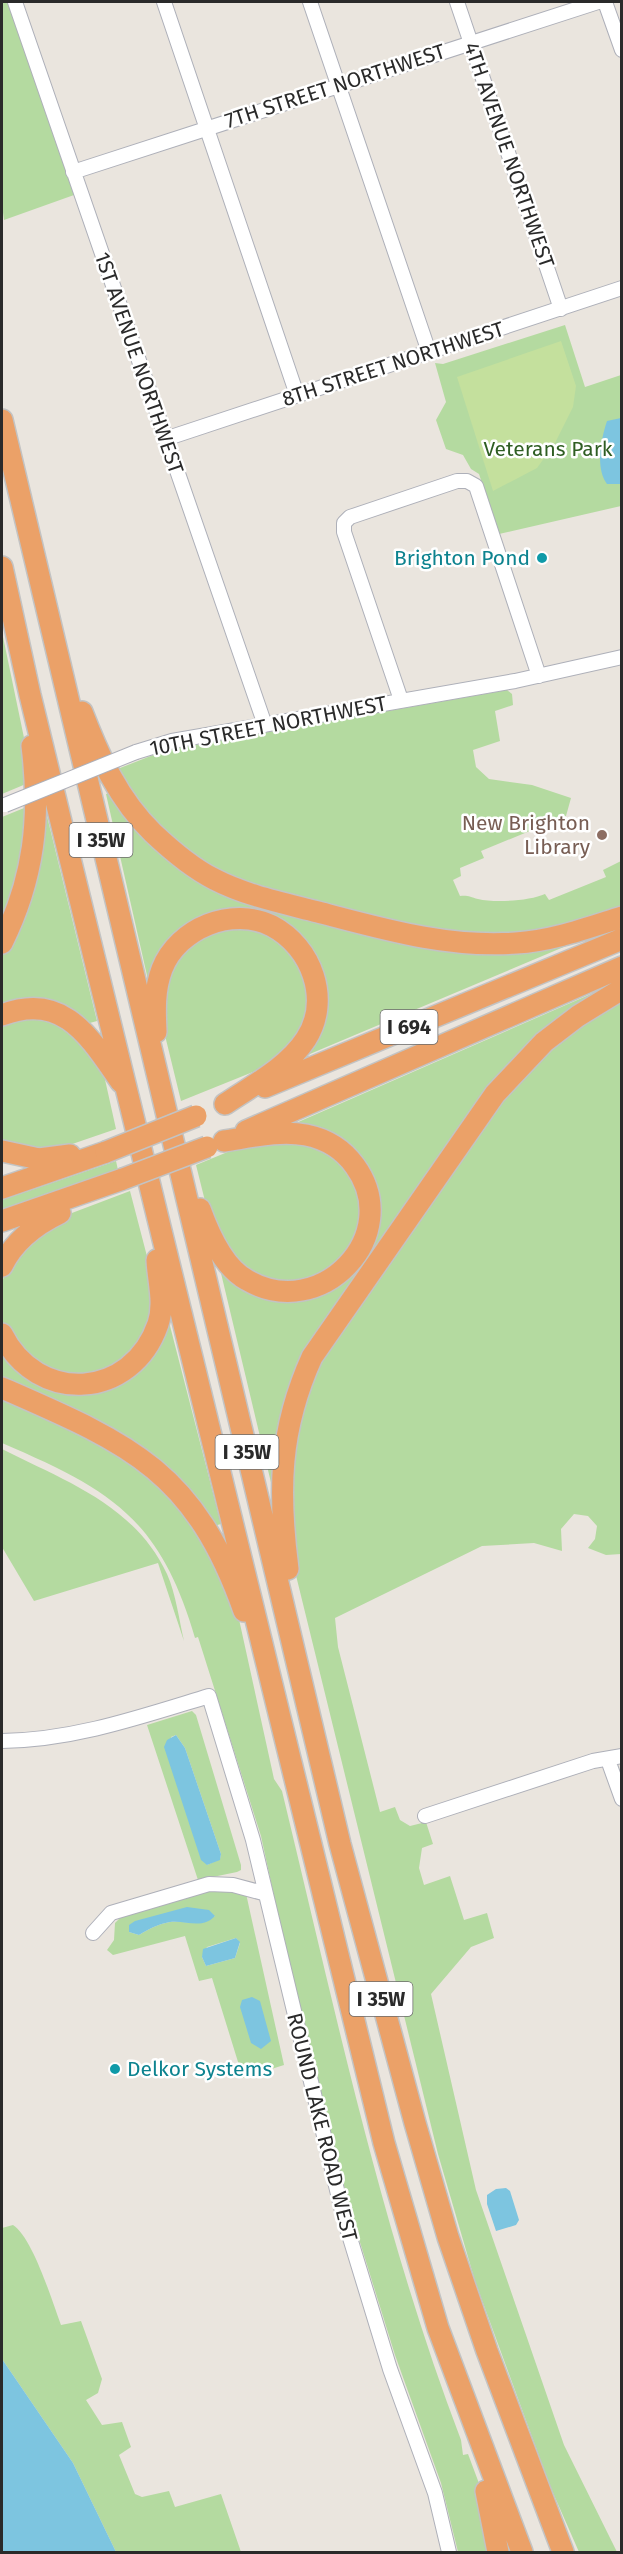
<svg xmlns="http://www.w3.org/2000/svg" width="623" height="2554" font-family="'Fira Sans',sans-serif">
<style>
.green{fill:#b4daa0;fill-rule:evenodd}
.pitch{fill:#c4e09d}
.water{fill:#7dc5e0}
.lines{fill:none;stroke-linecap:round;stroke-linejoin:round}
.minor-casing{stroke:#aeb0b9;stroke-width:16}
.highway-casing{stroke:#c3c3c3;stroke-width:24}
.minor{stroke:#fff;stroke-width:14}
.highway{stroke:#eba168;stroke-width:21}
.minor-bridge-casing{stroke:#aeb0b9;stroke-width:16;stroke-linecap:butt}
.highway-bridge-casing{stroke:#c3c3c3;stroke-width:24;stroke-linecap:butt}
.minor-bridge{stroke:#fff;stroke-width:14}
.highway-bridge{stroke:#eba168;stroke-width:21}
.culture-dot{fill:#0f9aa8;stroke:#fff;stroke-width:2}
.education-dot{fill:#8d6e63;stroke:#fff;stroke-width:2}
.labels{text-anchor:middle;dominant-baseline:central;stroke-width:5;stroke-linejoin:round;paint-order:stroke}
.shield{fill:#fff;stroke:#6a6a6a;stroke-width:1.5}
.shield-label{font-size:20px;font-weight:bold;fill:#2a2a2a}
.street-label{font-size:21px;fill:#2a2a2a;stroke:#fff}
.park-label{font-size:21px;fill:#2f5e23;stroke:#fff}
.culture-label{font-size:21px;fill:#0d838f;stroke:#fff;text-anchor:end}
.education-label{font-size:21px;fill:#785e54;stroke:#fff;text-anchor:end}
</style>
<rect width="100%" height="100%" fill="#eae5de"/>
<path class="green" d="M2,2H9L74,195L4,220L2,205Z
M565,325L585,387L621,375V506L499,534L479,474L471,469L463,455L446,449L436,420L446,402L435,363L443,364Z
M2,632L33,781L2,794Z
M507,690L512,694L513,705L495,711L500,741L473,750L476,767L489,779L532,785L571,798L566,816L481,851L484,858L460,868L461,876L453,880L460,896C468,895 470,897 478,899C494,903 530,901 545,894L549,900L606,877L603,870L621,861V910L535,933L455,938L236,880L196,858L167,834L139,806L115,770L166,750Z
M116,791L181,861L395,936L604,930L298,1059L309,1043L306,950L222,916L148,980L106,794Z
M34,804L2,938V817Z
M46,812L97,1021L86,1024L2,1011V956L15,929L42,813Z
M247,925L289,946L311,992L301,1037L268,1066L181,1101L161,1019L168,970L196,937Z
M607,987L533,1048L318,1339L273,1491L220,1269L263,1292L355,1264L368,1181L296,1128V1123Z
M621,993V1554L606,1555L588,1548L595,1539L597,1526L588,1516L574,1514L561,1529L562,1551L534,1543L482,1546L335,1618L338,1647L380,1812L395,1807L400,1820L410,1826L426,1822L433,1844L422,1848L419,1868L424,1885L450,1876L464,1920L487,1913L494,1938L471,1947L431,1994L476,2190L564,2445L617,2552H579L550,2486L475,2281L438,2154L290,1551L286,1477L311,1371L509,1083Z
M13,1017L57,1019L102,1066L116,1129L46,1153L2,1145V1022Z
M317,1142L357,1179L362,1224L338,1268L289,1286L244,1272L211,1225L196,1165L247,1144Z
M116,1161L118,1170L2,1211V1200Z
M130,1191L155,1287L150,1332L112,1372L53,1376L8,1339L2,1323V1283L8,1262L64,1216Z
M169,1322L221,1524L210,1527L189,1498L2,1383V1346L86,1389L163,1324Z
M2,1393L109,1443L187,1508L235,1601L274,1779L282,1791C335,2009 381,2230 461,2440L463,2455L468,2454L483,2494L494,2552H458L441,2483L395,2355L350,2210L285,1947L261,1836L198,1637L195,1638C160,1518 111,1490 2,1443Z
M2,1449C65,1481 135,1505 167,1574C176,1594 179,1620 184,1641L158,1563L34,1601L2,1547Z
M192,1711L196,1715L241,1865V1870L237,1872L198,1880L147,1725ZM176,1735L185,1748L221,1854L220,1859L207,1865L171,1737Z
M245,1889L284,2065L243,2078L212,1978L199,1981L185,1936L113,1955L107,1950L114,1940L115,1923L120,1918L211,1890ZM215,1916C196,1928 190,1920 170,1922C158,1924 149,1929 139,1935L129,1932V1925ZM236,1938L240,1943L235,1958L206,1966L202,1957L207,1947Z
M13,2225C33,2238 52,2301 61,2325L81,2321L102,2379L98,2393L86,2400L102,2425L122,2422L131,2447L119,2455L135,2494L142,2497L169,2491L175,2507L221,2494L241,2552H116L73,2463L2,2359V2228Z"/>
<path class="pitch" d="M561,341L576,386L573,407L555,443L537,468L493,491L457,377Z"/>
<path class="water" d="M621,418V484H607C595,468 601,439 607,421Z
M176,1735L185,1748L221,1854L220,1860L207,1865L201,1860L164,1747L167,1740Z
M187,1907L209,1910L215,1916C202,1930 186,1920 170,1922C158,1924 149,1929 139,1935L129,1932V1925L135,1921Z
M236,1938L240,1942L235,1958L206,1966L202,1957L203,1949Z
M252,1997L260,2001L271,2041L261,2049L251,2043L240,2007L242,2000Z
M506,2188L510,2191L519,2220L516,2225L496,2231L487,2204V2195L496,2189Z
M2,2359L73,2463L116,2552H2Z"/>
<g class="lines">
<defs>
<path id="minor" d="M15,2L265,725
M164,2L297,395
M310,2L429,352
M457,2L561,309
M605,2L622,50
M73,172L598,2
M165,439L622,288
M401,700L344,532V523L350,517L457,481H467L476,486L539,676
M136,752L172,741L515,681L622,657
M2,1741C74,1740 140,1717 209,1696L253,1840L343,2215L390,2369L435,2493L449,2552
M608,1760L622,1799
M425,1816L593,1761L622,1756
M93,1933L111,1913L209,1884L233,1885L263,1893"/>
<path id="highway" d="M2,420L340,1844L415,2123L448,2237L487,2351L563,2552
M2,567L30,695L384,2143L438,2328L522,2552
M82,712C99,756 118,799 153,833C171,850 192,868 214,879C247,896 283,903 318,912C383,929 448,948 516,943C552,941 587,928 622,917
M2,943C34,879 41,817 32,746
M2,1015C64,991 90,1038 121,1082
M156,1032C155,1011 154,990 162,969C178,928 232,906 272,926C312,947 331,1000 306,1039C287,1068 253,1085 225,1104
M265,1087L622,939
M246,1131L622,967
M2,1151L39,1159L70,1155
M2,1188L106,1152
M200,1209C209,1234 223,1267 247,1280C321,1323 405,1235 355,1166C343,1149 326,1139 306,1135C280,1130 251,1137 224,1141
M2,1221L123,1179
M2,1266C14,1241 35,1225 60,1213
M2,1334C37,1405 132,1400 158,1324C165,1303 158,1281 157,1260
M2,1388C130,1444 194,1470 244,1611
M288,1569C278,1491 279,1430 312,1357L495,1094L544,1042L578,1016L622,989
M486,2491L498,2552"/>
</defs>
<use href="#minor" class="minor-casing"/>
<use href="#highway" class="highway-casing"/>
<use href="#minor" class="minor"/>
<use href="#highway" class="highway"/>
<defs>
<path id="minor-bridge" d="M5,805L136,752"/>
<path id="highway-bridge" d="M106,1152L196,1116
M123,1179L207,1147"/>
</defs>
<use href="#minor-bridge" class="minor-bridge-casing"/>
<use href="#highway-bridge" class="highway-bridge-casing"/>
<use href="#minor-bridge" class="minor-bridge"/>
<use href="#highway-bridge" class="highway-bridge"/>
</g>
<g class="culture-dot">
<circle cx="542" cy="558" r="6"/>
<circle cx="115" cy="2069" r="6"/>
</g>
<circle class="education-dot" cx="602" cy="835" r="6"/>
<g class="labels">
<g class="shield">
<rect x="69.5" y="823" width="63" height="34" rx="4.5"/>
<rect x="380.5" y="1010" width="57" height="34" rx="4.5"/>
<rect x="215.5" y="1435" width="63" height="34" rx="4.5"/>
<rect x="349.5" y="1982" width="63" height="34" rx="4.5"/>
</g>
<g class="shield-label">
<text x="101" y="840">I 35W</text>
<text x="409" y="1027">I 694</text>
<text x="247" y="1452">I 35W</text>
<text x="381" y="1999">I 35W</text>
</g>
<g class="street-label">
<text transform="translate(335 86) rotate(-18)">7TH STREET NORTHWEST</text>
<text transform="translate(509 155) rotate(71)">4TH AVENUE NORTHWEST</text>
<text transform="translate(139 363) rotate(71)">1ST AVENUE NORTHWEST</text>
<text transform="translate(393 364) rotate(-18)">8TH STREET NORTHWEST</text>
<text transform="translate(268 726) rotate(-11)">10TH STREET NORTHWEST</text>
<text transform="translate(322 2127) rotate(76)">ROUND LAKE ROAD WEST</text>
</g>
<g class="park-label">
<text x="548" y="449">Veterans Park</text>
</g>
<g class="culture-label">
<text x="530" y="558">Brighton Pond</text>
<text x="127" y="2069" text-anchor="start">Delkor Systems</text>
</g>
<g class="education-label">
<text x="590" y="823">New Brighton<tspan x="590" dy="24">Library</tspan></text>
</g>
</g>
<rect width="623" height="2554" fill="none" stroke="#2a2a2a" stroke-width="6"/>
</svg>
